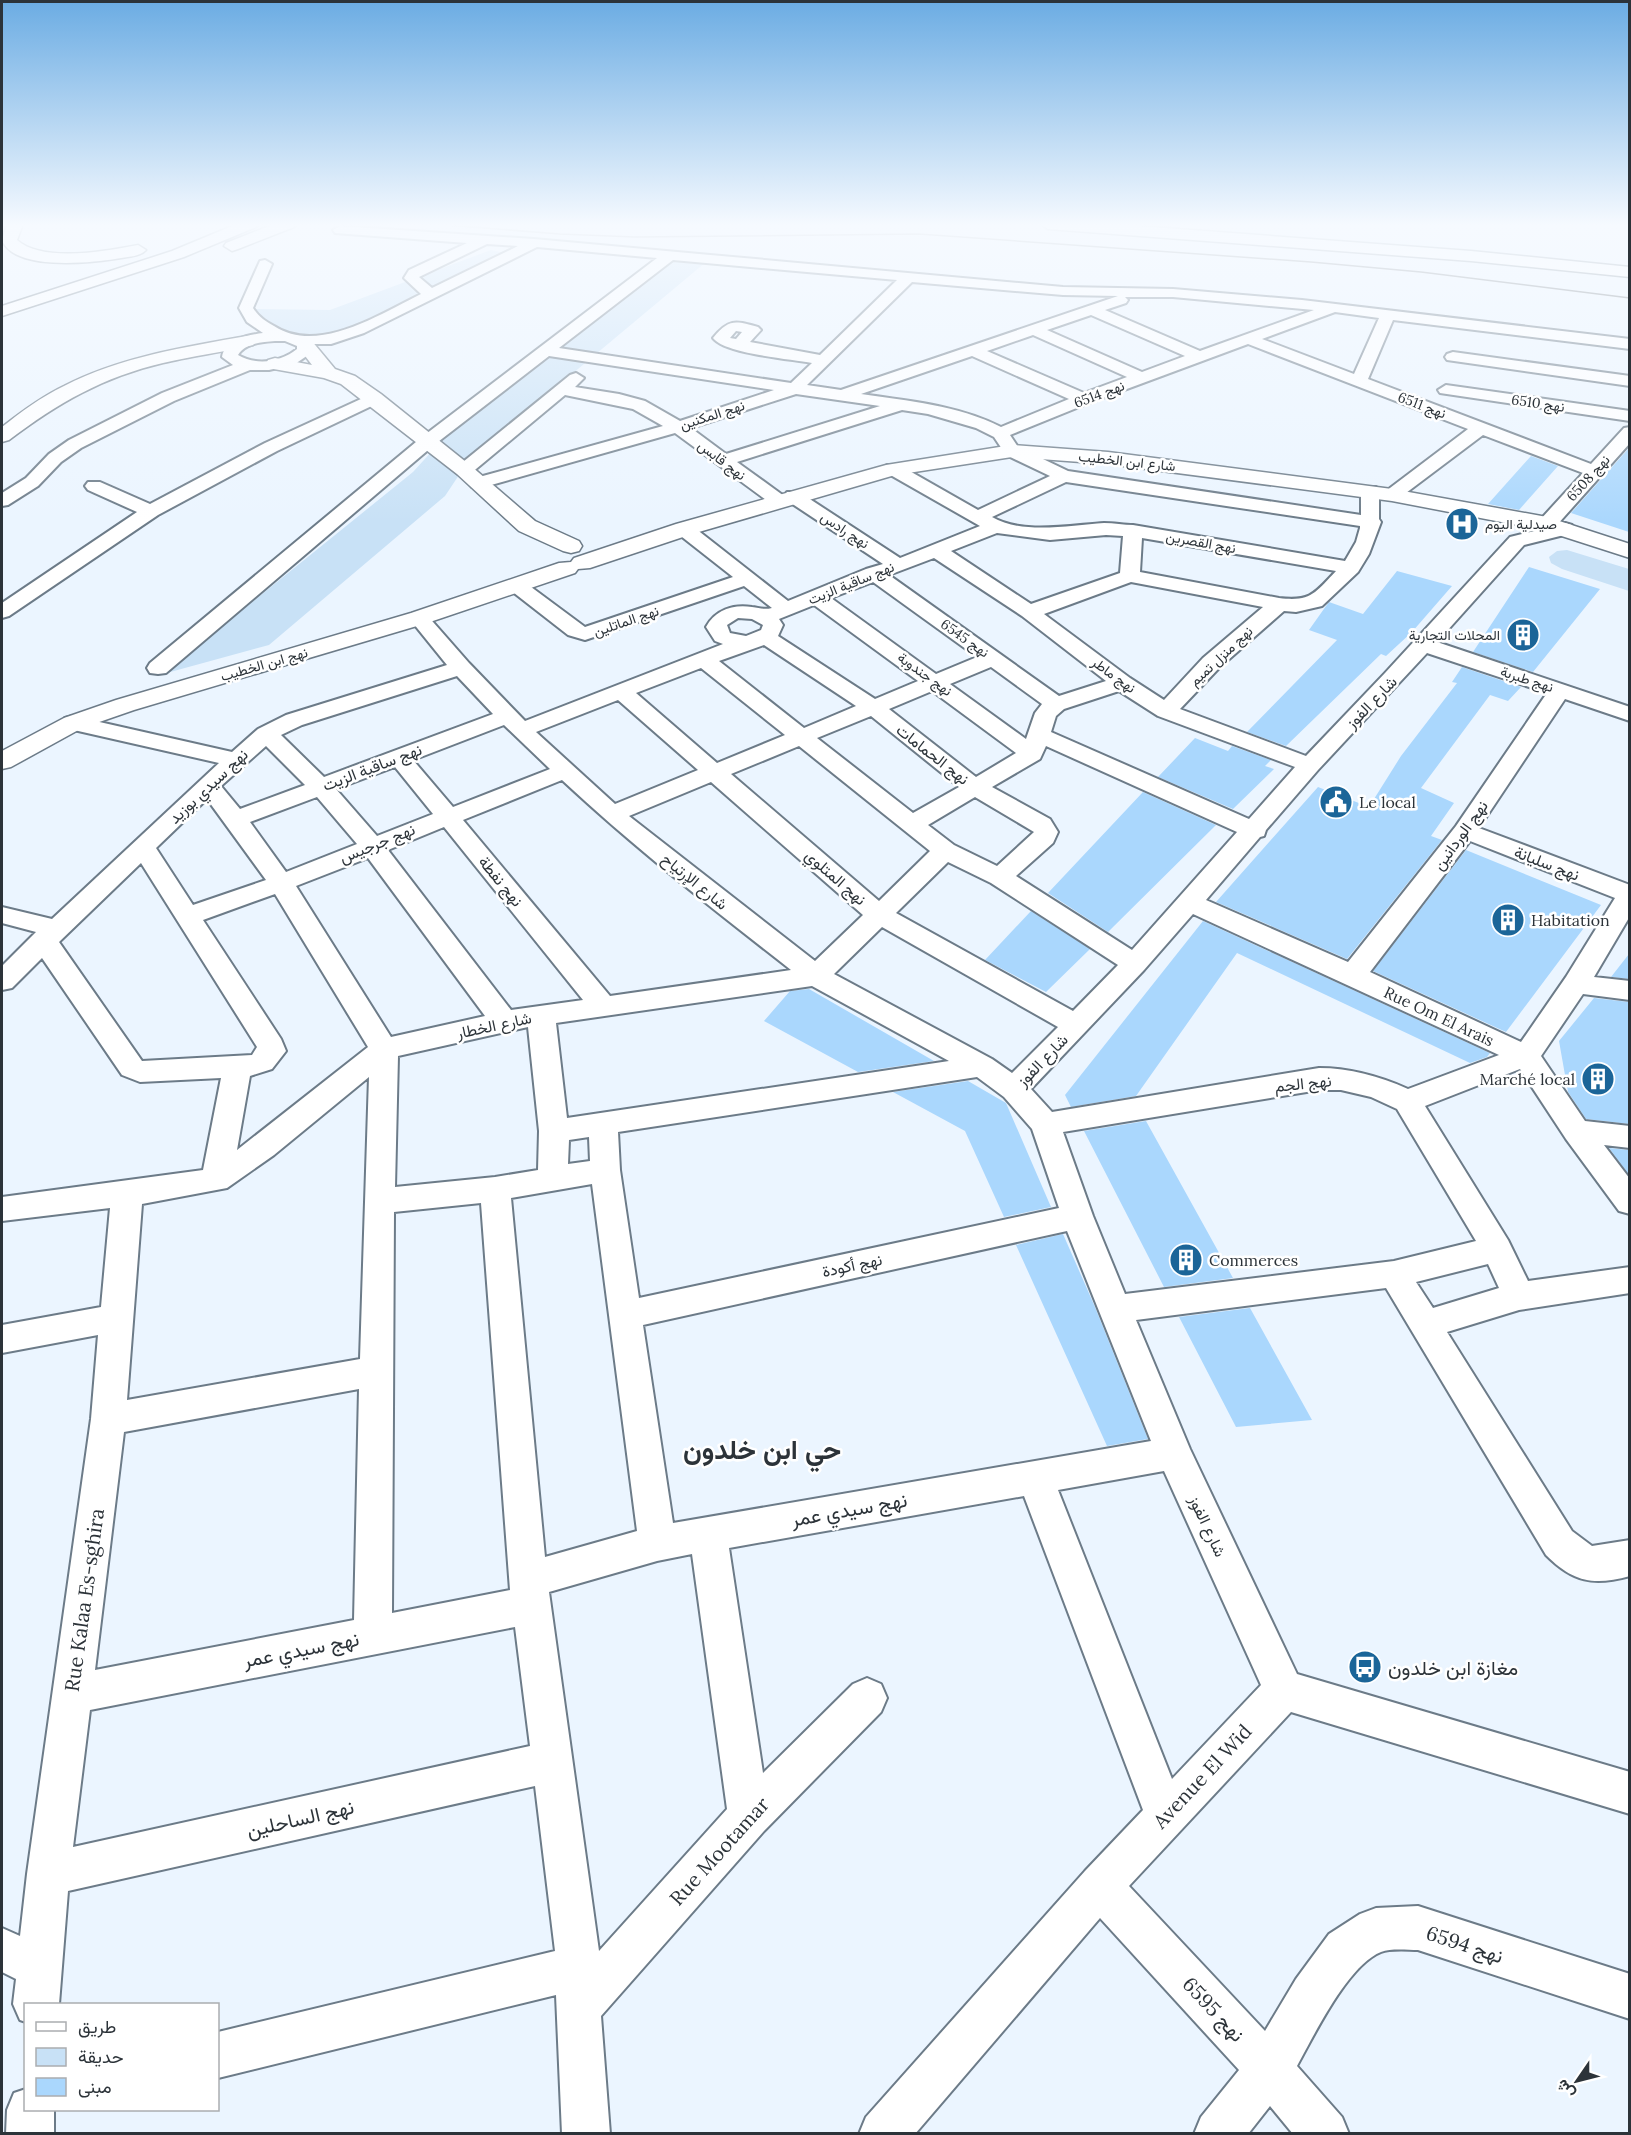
<svg xmlns="http://www.w3.org/2000/svg" width="1631" height="2135" font-family="Lora,Vazirmatn,serif">
<style>
.green{fill:#c8e1f6}
.building{fill:#aad7fd}
.lines{fill:none;stroke-linecap:round;stroke-linejoin:round}
.street-casing{stroke:#6c7b88;stroke-width:4}
.secondary-casing{stroke:#6c7b88;stroke-width:3}
.highway-casing{stroke:#6c7b88;stroke-width:3}
.street{fill:#fff;fill-rule:evenodd}
.secondary{fill:#fff;fill-rule:evenodd}
.highway{fill:#fff;fill-rule:evenodd}
.tram{stroke:#697178;stroke-width:1.5}
.labels{text-anchor:middle;dominant-baseline:central;stroke-width:5;stroke-linejoin:round;paint-order:stroke}
.far-street-label{font-size:14px;fill:#2c3339;stroke:#fff}
.far-poi-label{font-size:14px;fill:#2c3339;stroke:#fff;text-anchor:start}
.street-label{font-size:16px;fill:#2c3339;stroke:#fff}
.poi-label{font-size:16px;fill:#2c3339;stroke:#fff;text-anchor:start}
.near-street-label{font-size:20px;fill:#2c3339;stroke:#fff}
.near-poi-label{font-size:20px;fill:#2c3339;stroke:#fff;text-anchor:start}
.near-district-label{font-size:27px;font-weight:bold;fill:#2c3339;stroke:#fff}
</style>
<rect width="100%" height="100%" fill="#ebf5ff"/>
<path class="green" d="M491,250L509,254L360,332L319,339L276,332L252,309L330,310Z
M672,259L706,262L469,460L445,496L269,645L163,674L413,472L443,439Z
M1567,550L1629,569V591L1562,569L1551,563L1549,557L1557,551Z"/>
<path class="building" d="M1629,447V532L1571,513L1629,448Z
M1531,456L1558,466L1519,510L1488,504Z
M1529,567L1600,589L1533,672L1473,652Z
M1397,571L1452,586L1412,632L1386,656L1381,654L1286,746L1247,732L1337,640L1309,630L1326,606L1329,602L1363,614Z
M1462,667L1521,687L1508,701L1490,695L1421,788L1454,803L1431,836L1442,840L1347,959L1216,902L1318,787L1369,807L1401,756L1457,683L1452,682Z
M1195,738L1228,751L1232,746L1271,760L1265,766L1274,769L1233,809L1158,777Z
M1143,792L1216,825L1108,932L1048,893Z
M1466,850L1601,905L1506,1032L1373,971Z
M1031,911L1090,949L1046,992L985,960Z
M1203,921L1490,1053L1487,1057L1470,1063L1237,953L1136,1096L1071,1107L1065,1095Z
M1629,954V979L1611,977Z
M809,989L934,1061L858,1072L764,1021L790,991Z
M1594,998L1629,1002V1124L1586,1119L1568,1092L1559,1041Z
M968,1081L1006,1103L1051,1207L1004,1217L965,1131L893,1092Z
M1146,1121L1233,1278L1164,1287L1084,1131Z
M1609,1148L1629,1150V1175Z
M1063,1234L1095,1307L1148,1439L1107,1446L1016,1245Z
M1250,1308L1312,1420L1236,1427L1179,1317Z"/>
<g class="lines">
<defs>
<path id="street" d="M340,226L534,239L1063,287L1173,289L1302,300L1630,339V349L1393,320L1368,379L1591,464L1624,428L1630,427V443L1556,526L1565,523L1572,525L1574,529L1572,533L1524,545L1437,642L1630,707V721L1565,699L1479,828L1630,885V916L1594,977L1630,981V1000L1583,994L1541,1056L1585,1121L1630,1126V1148L1604,1145L1630,1179V1214L1619,1211L1566,1139L1520,1069L1425,1106L1508,1240L1528,1281L1630,1267V1293L1519,1310L1447,1332L1572,1531L1592,1546L1630,1540V1576C1593,1586 1573,1582 1546,1555L1386,1288L1136,1320L1190,1449L1297,1674L1630,1772V1814L1291,1712L1129,1886L1265,2031L1296,1979L1329,1934L1360,1914L1376,1908L1418,1906L1630,1974V2019L1418,1950C1407,1950 1391,1948 1381,1952C1348,1965 1314,2035 1297,2066L1342,2117L1349,2134H1293L1270,2106L1248,2134H1194L1201,2117L1239,2070L1100,1918L915,2134H859L866,2117L1085,1871L1143,1810L1024,1496L729,1548L763,1773L853,1684L867,1678L881,1684L887,1698L881,1712L764,1831L601,2016L610,2134H562L556,1995L218,2078V2032L555,1951L535,1786L68,1891L59,2004H26V2022L20,2020L13,2004L16,1979L2,1972V1928L20,1936L27,1874L91,1419L98,1335L2,1353V1325L101,1307L110,1208L2,1221V1197L203,1170L221,1078L140,1082L122,1075L42,958L12,988L2,990V966L36,932L2,923V907L52,919L219,763L65,728L62,723L65,718L73,716L232,752L258,729L286,715L447,665L409,618L412,614H426L469,663L525,721L723,644L715,641L706,627C715,610 733,604 752,607C760,608 764,610 772,608L744,586L585,640L568,635L509,589L506,585L509,581H523L585,627L733,577L677,533L675,529L677,525H691L788,601L866,569L883,564L788,501L785,505H773L675,433L484,487H472L469,483L472,479L663,426L633,409L565,395L470,474H458L455,470L458,466L570,375L576,373L584,378L575,387L619,394L645,401L680,421L774,390L549,356L434,445L166,673L158,674L150,673L147,668L150,663L422,437L657,258L537,247L364,333L331,344H313L311,353L295,364L269,370H250L174,401L81,448L61,462L38,486L8,505L2,506V493L26,478L49,454L69,440L162,393L233,365L222,357C225,339 248,335 263,333L247,322L239,308L260,261L265,260L272,264L253,308C259,317 265,321 274,326C318,355 380,314 421,294L404,278L409,270L467,243L335,233L333,230ZM487,244L518,246L432,288L419,277ZM673,260L897,280L820,355L750,342L761,330L758,327C736,321 729,318 713,338C725,354 791,359 812,363L791,383L559,348ZM912,282L1063,295L1118,296L841,390L807,385ZM1125,297H1173L1314,310L1200,351L1105,310L1126,303L1128,300ZM1335,312L1379,318L1354,374L1262,339ZM1091,315L1185,356L1142,372L1047,330ZM736,331L742,332L736,339L730,338ZM1033,335L1127,377L1084,393L987,351ZM275,341H285L297,346V349C281,362 257,366 238,355C245,343 262,342 275,341ZM1248,344L1468,429L1386,491L1383,495L1386,499H1398L1483,435L1583,473L1540,520L1538,524L1543,529L1510,537L1385,673L1306,756L1180,709L1219,668L1284,611L1296,612L1322,606L1358,572L1369,554L1381,522L1379,519V491L1376,487H1364L1361,491V515L1068,471L1018,447L1010,435L1089,403ZM972,356L1069,399L1001,427C958,405 908,401 861,394ZM796,394L880,406L726,454L691,428ZM902,410L928,414L976,428L994,437L1006,455L1050,476L978,510L899,465H887L884,469L887,473L980,526L900,558L799,492H787L784,496L737,462ZM1066,482L1360,526V528L1356,542L1345,561L1133,525C1124,525 1114,523 1104,523C1071,525 1022,535 992,517ZM997,533L1050,540L1106,535L1123,536L1120,573L1031,604L951,551ZM1142,538L1336,571C1315,593 1311,602 1279,598L1140,572ZM934,558L1022,616L1106,681L1059,696L889,575ZM873,582L977,657L936,674L831,598ZM1131,582L1263,607L1203,658L1164,700L1130,678L1044,614ZM814,605L918,681L875,699L778,636L783,625L779,619ZM738,618L752,619L763,625L761,630L746,636L730,633L727,625ZM764,645L856,706L804,728L719,661ZM1427,653L1547,693L1456,826L1348,962L1206,900L1260,837L1264,836L1266,830L1318,770ZM991,667L1042,704L1035,713L1026,739L950,684ZM701,668L785,735L717,763L636,693ZM457,676L493,714L324,777L281,735L302,725ZM932,691L1016,753L976,777L889,709ZM1119,691L1158,716L1295,767L1249,819L1051,732L1056,716L1064,709ZM618,700L698,770L615,804L536,732ZM871,716L959,787L913,813L817,738ZM504,725L550,769L453,807L413,760ZM266,746L305,785L240,809L221,786ZM799,746L930,851L879,901L731,774ZM1046,746L1237,832L1132,950L1016,876L1053,843L1058,832L1050,819L992,787L1040,759ZM395,767L433,814L377,836L336,789ZM562,780C635,848 713,909 791,970L610,996L463,820ZM711,782L863,915L815,961L629,816ZM317,797L357,844L286,872L250,822ZM975,797L1034,832L997,866L954,845L928,825ZM207,799L266,880L193,905L156,848ZM444,827L583,1000L511,1010L388,850ZM1470,841L1615,898L1566,977L1521,1042L1370,972ZM368,858L485,1016L391,1037L296,886ZM948,862L991,883L1118,965L1073,1011L896,913ZM141,863L257,1047L252,1055L142,1061L59,942ZM275,894L368,1047L237,1150L250,1076L272,1069L286,1051L281,1039L203,920ZM1193,914L1499,1055L1408,1089C1379,1076 1350,1068 1319,1068L1052,1112L1031,1089L1144,970ZM882,927L1058,1027L1012,1073L992,1059L834,974ZM812,986L949,1061L567,1118L556,1023ZM528,1027L539,1131L538,1170L495,1177L395,1187L398,1056ZM369,1077L360,1359L127,1400L142,1204L227,1188L274,1155ZM977,1077L1004,1097L1032,1129L1059,1208L639,1298L620,1170L618,1132ZM1319,1090H1341L1371,1097L1397,1109L1476,1241L1394,1261L1125,1294L1093,1216L1063,1132ZM589,1137L590,1161L568,1164L569,1140ZM592,1184L637,1531L545,1557L511,1198ZM481,1203L510,1590L392,1613L394,1212ZM1067,1231L1151,1441L673,1523L643,1325ZM1488,1264L1499,1288L1433,1308L1416,1282ZM359,1389L354,1620L95,1670L124,1432ZM1164,1471L1261,1685L1172,1779L1058,1490ZM692,1554L727,1809L599,1951L549,1592L657,1561ZM515,1627L530,1746L73,1847L90,1710Z
M1453,352L1630,376V386L1447,360L1445,357L1447,354Z
M1446,385L1630,411V421L1440,393L1438,390Z
M374,393L382,398L380,402L277,451L158,515L9,616L2,618V603L137,512L88,490L85,486L88,482H100L150,504L265,443Z
M26,2089V2110H54V2134H6L7,2110L14,2093Z"/>
<path id="secondary" d="M305,339L311,340L335,369L355,376L381,394L471,466L535,521L579,541L582,546L579,551L571,553L563,551L519,531L457,474L341,384L324,378L268,368L266,364L268,360L275,358L312,365L296,344L299,340Z
M1012,445L1108,452L1392,489L1547,517L1630,544V558L1543,530L1392,501L1108,464L1012,457L895,475L692,534L590,568L578,569L575,573L427,623L134,710L82,728L11,767L2,769V751L64,718L116,700L411,613L559,563L571,562L574,558L676,524L886,465Z"/>
<path id="highway" d="M7,224H23L17,240C43,263 106,251 138,245L146,250C140,257 125,257 115,259C89,263 14,271 2,240Z
M237,224H259L256,227L184,257L2,316V306L172,251Z
M274,224H297L294,227L238,249L232,251L224,246L226,243Z
M1040,224H1112L1471,251L1630,267V277L1471,261L1048,229Z
M247,336L253,337L256,341L253,345C224,352 193,356 163,363C103,377 58,403 9,440L2,442V427C21,412 41,397 64,386C120,357 185,347 247,336Z"/>
</defs>
<use href="#street" class="street-casing"/>
<use href="#secondary" class="secondary-casing"/>
<use href="#highway" class="highway-casing"/>
<use href="#street" class="street"/>
<use href="#secondary" class="secondary"/>
<use href="#highway" class="highway"/>
<path class="tram" d="M434,224L560,234L635,237L919,234L1311,262L1421,272L1630,298"/>
</g>
<linearGradient id="sky" x2="0" y2="1"><stop stop-color="#6bace3"/><stop offset="0.43" stop-color="#f6faff"/><stop offset="1" stop-color="#f6faff" stop-opacity="0"/></linearGradient>
<rect width="1631" height="523" fill="url(#sky)"/>
<defs>
<symbol id="hospital-disc" viewBox="-11 -11 22 22"><circle r="9.5" fill="#1b6598" stroke="#fff"/><path d="M-5-5h3v3.5h4V-5h3V5h-3V1.5h-4V5h-3Z" fill="#fff"/></symbol>
<symbol id="building-disc" viewBox="-11 -11 22 22"><circle r="9.5" fill="#1b6598" stroke="#fff"/><path d="M-4-6H4V6H1V3H-1V6H-4ZM-2.5-4.3h1.7v1.8h-1.7ZM.8-4.3h1.7v1.8H.8ZM-2.5-1h1.7V.8h-1.7ZM.8-1h1.7V.8H.8Z" fill="#fff"/></symbol>
<symbol id="civic-disc" viewBox="-11 -11 22 22"><circle r="9.5" fill="#1b6598" stroke="#fff"/><path d="M-.6-6.5H3V-4.5H.6V-3L4-1V1h2V6H-6V1h2V-1L-.6-3ZM-1.2 2.5V6h2.4V2.5Z" fill="#fff"/></symbol>
<symbol id="bus-disc" viewBox="-11 -11 22 22"><circle r="9.5" fill="#1b6598" stroke="#fff"/><path d="M-5-6H5V4H4V6H2V4H-2V6H-4V4H-5ZM-3.5-4V0h7V-4ZM-3.5 1.2v1.5H-2V1.2ZM2 1.2v1.5H3.5V1.2Z" fill="#fff"/></symbol>
</defs>
<g fill-rule="evenodd">
<use href="#hospital-disc" x="1443" y="505" width="38" height="38"/>
<use href="#building-disc" x="1504" y="616" width="38" height="38"/>
<use href="#civic-disc" x="1317" y="783" width="38" height="38"/>
<use href="#building-disc" x="1489" y="901" width="38" height="38"/>
<use href="#building-disc" x="1579" y="1060" width="38" height="38"/>
<use href="#building-disc" x="1167" y="1241" width="38" height="38"/>
<use href="#bus-disc" x="1346" y="1648" width="38" height="38"/>
</g>
<g class="labels">
<g class="far-street-label">
<text transform="translate(1099 394) rotate(-21)">نهج 6514</text>
<text transform="translate(1538 403) rotate(8)">نهج 6510</text>
<text transform="translate(1422 405) rotate(21)">نهج 6511</text>
<text transform="translate(712 415) rotate(-18)">نهج المكنين</text>
<text transform="translate(722 460) rotate(37)">نهج قابس</text>
<text transform="translate(1127 461) rotate(6)">شارع ابن الخطيب</text>
<text transform="translate(1588 478) rotate(-48)">نهج 6508</text>
<text transform="translate(845 530) rotate(33)">نهج رادس</text>
<text transform="translate(1201 542) rotate(10)">نهج القصرين</text>
<text transform="translate(851 583) rotate(-22)">نهج ساقية الزيت</text>
<text transform="translate(626 621) rotate(-19)">نهج الماتلين</text>
<text transform="translate(965 638) rotate(35)">نهج 6545</text>
<text transform="translate(1221 656) rotate(-43)">نهج منزل تميم</text>
<text transform="translate(264 664) rotate(-16)">نهج ابن الخطيب</text>
<text transform="translate(925 674) rotate(36)">نهج جندوبة</text>
<text transform="translate(1114 675) rotate(36)">نهج ماطر</text>
<text transform="translate(1527 679) rotate(18)">نهج طبربة</text>
</g>
<g class="far-poi-label">
<text x="1485" y="524">صيدلية اليوم</text>
<text x="1500" y="635" text-anchor="end">المحلات التجارية</text>
</g>
<g class="street-label">
<text transform="translate(1371 702) rotate(-46)">شارع الفوز</text>
<text transform="translate(933 754) rotate(38)">نهج الحمامات</text>
<text transform="translate(372 767) rotate(-21)">نهج ساقية الزيت</text>
<text transform="translate(208 786) rotate(-43)">نهج سيدي بوزيد</text>
<text transform="translate(1460 835) rotate(-54)">نهج الوردانين</text>
<text transform="translate(377 843) rotate(-22)">نهج جرجيس</text>
<text transform="translate(1547 863) rotate(21)">نهج سليانة</text>
<text transform="translate(836 877) rotate(41)">نهج المتلوي</text>
<text transform="translate(501 881) rotate(51)">نهج نفطة</text>
<text transform="translate(695 881) rotate(39)">شارع الإرتياح</text>
<text transform="translate(1439 1016) rotate(25)">Rue Om El Arais</text>
<text transform="translate(494 1025) rotate(-12)">شارع الخطار</text>
<text transform="translate(1042 1060) rotate(-46)">شارع الفوز</text>
<text transform="translate(1303 1083) rotate(-6)">نهج الجم</text>
<text transform="translate(852 1265) rotate(-12)">نهج أكودة</text>
<text transform="translate(1208 1526) rotate(65)">شارع الفوز</text>
</g>
<g class="poi-label">
<text x="1359" y="802">Le local</text>
<text x="1531" y="920">Habitation</text>
<text x="1575" y="1079" text-anchor="end">Marché local</text>
<text x="1209" y="1260">Commerces</text>
</g>
<g class="near-street-label">
<text transform="translate(849 1509) rotate(-10)">نهج سيدي عمر</text>
<text transform="translate(84 1600) rotate(-82)">Rue Kalaa Es-sghira</text>
<text transform="translate(301 1649) rotate(-11)">نهج سيدي عمر</text>
<text transform="translate(1202 1776) rotate(-47)">Avenue El Wid</text>
<text transform="translate(300 1818) rotate(-13)">نهج الساحلين</text>
<text transform="translate(719 1851) rotate(-48)">Rue Mootamar</text>
<text transform="translate(1465 1944) rotate(18)">نهج 6594</text>
<text transform="translate(1214 2009) rotate(47)">نهج 6595</text>
</g>
<g class="near-poi-label">
<text x="1388" y="1667">مغازة ابن خلدون</text>
</g>
<g class="near-district-label">
<text x="762" y="1449">حي ابن خلدون</text>
</g>
</g>
<rect width="1631" height="2135" fill="none" stroke="#2c3339" stroke-width="6"/>
<rect x="24" y="2003" width="195" height="108" fill="#ffffff" stroke="#abadb0" stroke-width="1.5"/>
<rect x="36" y="2022" width="30" height="9" fill="#ffffff" stroke="#abadb0" stroke-width="1.5"/>
<text x="78" y="2033" font-size="18" fill="#2c3339">طريق</text>
<rect x="36" y="2048" width="30" height="18" fill="#c8e1f6" stroke="#abadb0" stroke-width="1.5"/>
<text x="78" y="2063" font-size="18" fill="#2c3339">حديقة</text>
<rect x="36" y="2078" width="30" height="18" fill="#aad7fd" stroke="#abadb0" stroke-width="1.5"/>
<text x="78" y="2093" font-size="18" fill="#2c3339">مبنى</text>
<g transform="translate(1577 2081) rotate(235)" stroke="#ffffff" stroke-width="4.5" paint-order="stroke">
<path d="M0-4.5L10 22L0 15L-10 22Z" fill="#2c3339"/>
<text y="-9" font-size="16" font-weight="bold" text-anchor="middle" fill="#2c3339">ش</text>
</g>
</svg>
